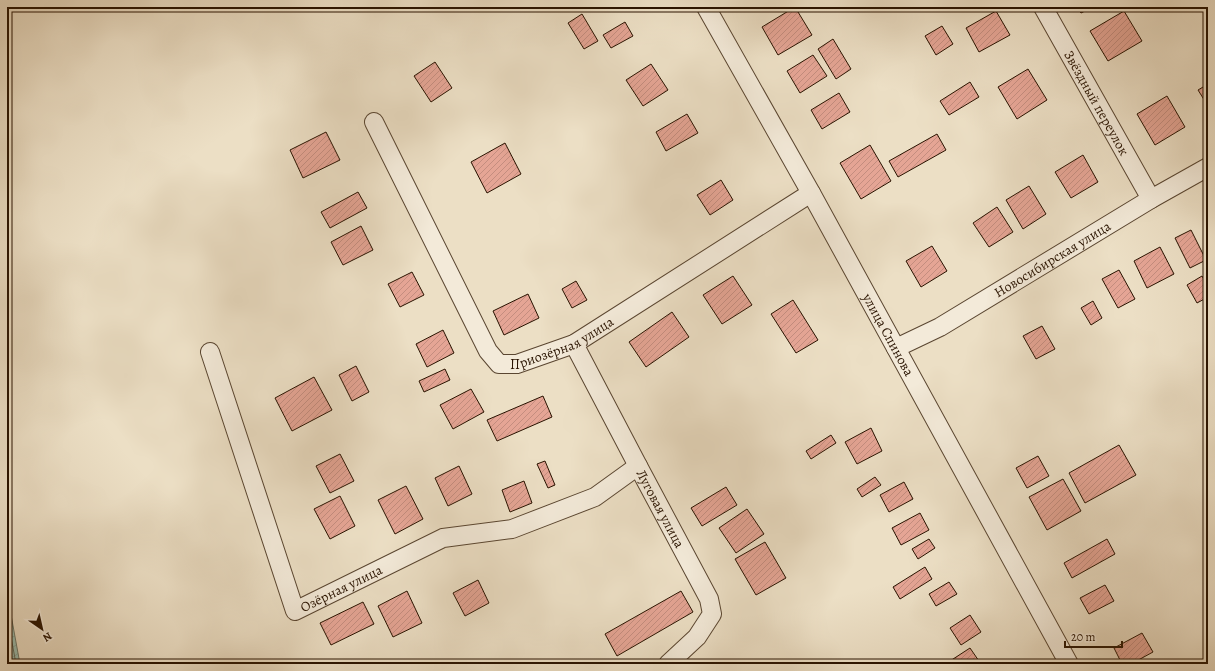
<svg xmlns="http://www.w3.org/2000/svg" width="1215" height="671" font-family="Alegreya,serif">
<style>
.water{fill:url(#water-waves);stroke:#6d7969}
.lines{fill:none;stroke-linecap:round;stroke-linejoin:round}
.shore{stroke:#626858;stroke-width:1}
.building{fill:url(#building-hatch);stroke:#291300}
.minor-casing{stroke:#5a4631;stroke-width:20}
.minor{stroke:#f3ead9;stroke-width:18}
.labels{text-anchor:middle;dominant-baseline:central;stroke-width:3;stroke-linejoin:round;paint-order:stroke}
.street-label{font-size:14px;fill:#291300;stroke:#f3ead9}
</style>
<defs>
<pattern id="water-waves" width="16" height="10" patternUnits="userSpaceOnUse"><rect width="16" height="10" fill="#9abdaf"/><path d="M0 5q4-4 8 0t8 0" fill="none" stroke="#85a295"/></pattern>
<pattern id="building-hatch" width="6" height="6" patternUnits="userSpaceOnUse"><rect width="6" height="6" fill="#e5a595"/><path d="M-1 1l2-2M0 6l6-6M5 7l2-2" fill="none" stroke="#c48d7f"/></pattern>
</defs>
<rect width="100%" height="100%" fill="#ecdfc5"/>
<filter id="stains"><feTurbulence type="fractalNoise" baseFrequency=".005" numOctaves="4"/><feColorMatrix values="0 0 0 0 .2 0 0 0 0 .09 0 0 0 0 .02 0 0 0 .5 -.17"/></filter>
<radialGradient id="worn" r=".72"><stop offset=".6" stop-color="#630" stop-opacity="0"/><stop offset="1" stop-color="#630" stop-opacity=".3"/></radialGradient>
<path class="water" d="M7,593L20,664H7Z"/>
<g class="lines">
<path class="shore" d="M7,615L16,664"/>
</g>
<path class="building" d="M795,7L812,35L778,55L762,27Z
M1077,7H1093L1081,13Z
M996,11L1010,35L979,52L966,28Z
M1124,11L1142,41L1108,61L1090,31Z
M582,14L598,41L584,49L568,23Z
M625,22L633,36L611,48L603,35Z
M942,26L953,44L936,55L925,36Z
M833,39L851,69L836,79L818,49Z
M813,55L827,76L800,93L787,71Z
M435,62L452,88L431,102L414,76Z
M651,64L668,90L643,106L626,80Z
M1028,69L1047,100L1017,119L998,87Z
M970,82L979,97L949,115L940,101Z
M1208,84V106L1198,90Z
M839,93L850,112L822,129L811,110Z
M1167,96L1185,127L1155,145L1137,114Z
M687,114L698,133L666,151L656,132Z
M326,132L340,160L303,178L290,150Z
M937,134L946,150L898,177L889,161Z
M505,143L521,174L487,193L471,162Z
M870,145L891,181L861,199L840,163Z
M1083,155L1098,182L1071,198L1055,172Z
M721,180L733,200L710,215L697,195Z
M1029,186L1046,214L1023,229L1006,200Z
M358,192L367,208L330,228L321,212Z
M997,207L1013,232L989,247L973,223Z
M361,226L373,250L343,265L331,242Z
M1191,230L1206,260L1190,268L1175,238Z
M932,246L947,271L921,287L906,261Z
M1160,247L1174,274L1147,288L1134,261Z
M1119,270L1135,299L1118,308L1102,279Z
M412,272L424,295L400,307L388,284Z
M733,276L752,305L722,324L703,295Z
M1202,276L1208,287V297L1197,303L1187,285Z
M576,281L587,300L572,308L562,289Z
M528,294L539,318L504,335L493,311Z
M793,300L818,340L796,353L771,314Z
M1093,301L1102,318L1091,325L1081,308Z
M672,312L689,337L646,367L629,342Z
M1042,326L1055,349L1036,359L1023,336Z
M443,330L454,353L427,367L416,344Z
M356,366L369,392L352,401L339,375Z
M445,369L450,380L424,392L419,381Z
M314,377L332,410L292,431L275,398Z
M471,389L484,412L453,429L440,405Z
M543,396L552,417L497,441L487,420Z
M871,428L882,451L857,464L845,442Z
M831,435L836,443L811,459L806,451Z
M1119,445L1136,475L1085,503L1069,473Z
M340,454L354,481L330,493L316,466Z
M1038,456L1049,476L1027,488L1016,468Z
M545,461L555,485L548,488L537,464Z
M459,466L472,494L448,506L435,478Z
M875,477L881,485L862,497L857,489Z
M1063,479L1081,511L1047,530L1029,497Z
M524,481L532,503L510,512L502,490Z
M904,482L913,499L889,512L880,495Z
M406,486L423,519L395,534L378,500Z
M726,487L737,505L702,526L691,508Z
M340,496L355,526L330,539L314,509Z
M747,509L764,534L736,553L719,528Z
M920,513L929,530L901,545L892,528Z
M929,539L935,548L918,559L912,549Z
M1107,539L1115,554L1072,578L1064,563Z
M765,542L786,578L756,595L735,559Z
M925,567L932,579L900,599L893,587Z
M478,580L489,603L465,616L453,593Z
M949,582L957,594L936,606L929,594Z
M1105,585L1114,601L1089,614L1080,598Z
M407,591L422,623L393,637L378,606Z
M681,591L693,612L617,656L605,634Z
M363,602L374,624L331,645L320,623Z
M970,615L981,632L961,645L950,628Z
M1142,633L1153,652L1131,664H1122L1114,648Z
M970,648L981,664H952L950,661Z"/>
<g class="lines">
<defs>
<g id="minor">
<path id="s1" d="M706,7L811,193L1069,664"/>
<path id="s2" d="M1043,7L1151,199"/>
<path id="s3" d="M374,122L488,351L499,364H517L574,344L811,193"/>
<path id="s4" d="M574,344L638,466L709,599L712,614L697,637L668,664"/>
<path id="s5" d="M896,348L940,327L1151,199L1208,167"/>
<path id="s6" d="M210,352L295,611L443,538L512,529L595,497L638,466"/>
</g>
</defs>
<use href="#minor" class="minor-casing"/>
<use href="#minor" class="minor"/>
</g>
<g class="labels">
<g class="street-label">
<text stroke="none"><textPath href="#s2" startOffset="110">Звёздный переулок</textPath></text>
<text stroke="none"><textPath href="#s5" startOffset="180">Новосибирская улица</textPath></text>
<text stroke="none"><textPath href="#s1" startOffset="375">улица Спинова</textPath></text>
<text stroke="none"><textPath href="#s3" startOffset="340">Приозёрная улица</textPath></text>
<text stroke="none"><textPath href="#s4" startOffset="186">Луговая улица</textPath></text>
<text stroke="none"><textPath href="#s6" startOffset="324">Озёрная улица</textPath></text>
</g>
</g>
<rect width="1215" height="671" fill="none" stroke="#ecdfc5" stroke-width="24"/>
<rect x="8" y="8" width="1199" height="655" fill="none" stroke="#291300" stroke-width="2"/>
<rect x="12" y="12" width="1191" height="647" fill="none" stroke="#291300"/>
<g transform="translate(42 629) rotate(146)" stroke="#f3ead9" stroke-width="3" paint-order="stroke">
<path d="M0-3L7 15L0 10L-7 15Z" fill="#291300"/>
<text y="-6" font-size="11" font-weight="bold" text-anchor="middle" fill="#291300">N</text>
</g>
<path d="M1065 641v6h57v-6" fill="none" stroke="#291300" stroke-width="2"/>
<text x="1071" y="641" font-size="12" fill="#291300" stroke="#f3ead9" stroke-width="3" paint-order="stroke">20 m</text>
<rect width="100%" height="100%" filter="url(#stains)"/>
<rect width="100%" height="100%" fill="url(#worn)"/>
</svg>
